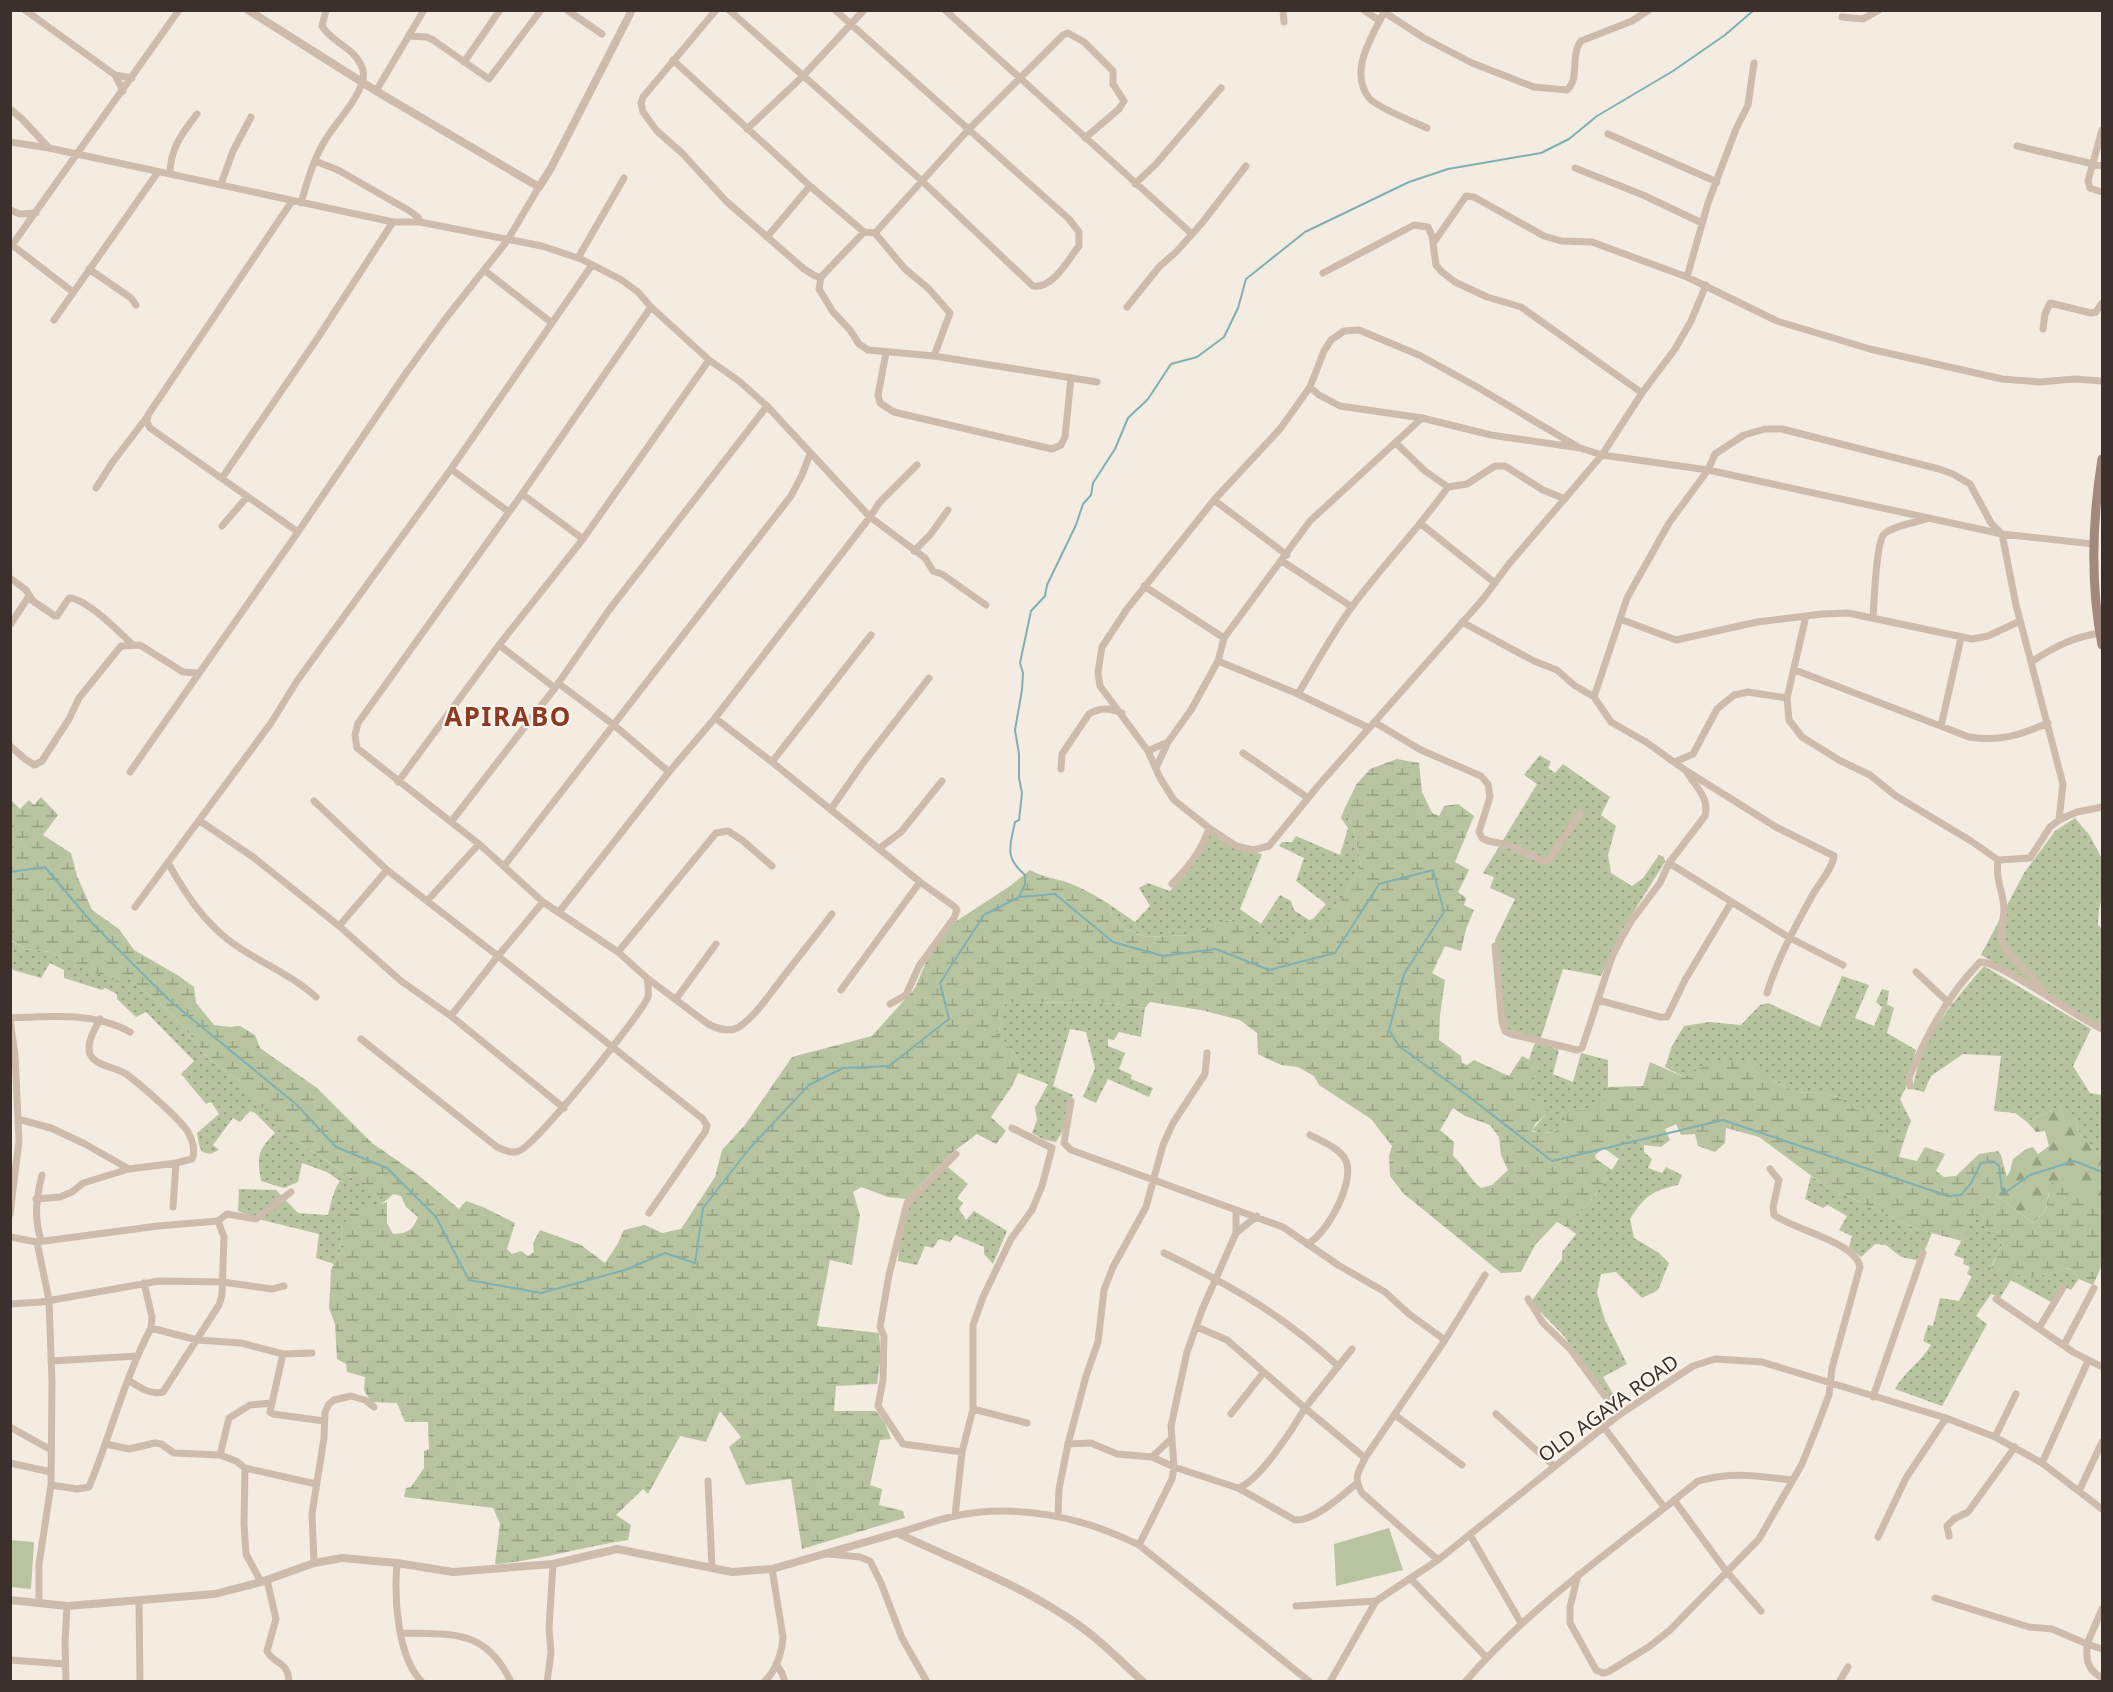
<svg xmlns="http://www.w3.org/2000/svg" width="2113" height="1692" font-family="'Noto Sans',sans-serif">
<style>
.grass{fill:url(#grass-dots)}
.forest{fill:url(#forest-firs)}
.wetland{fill:url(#wetland-marsh);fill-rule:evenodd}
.green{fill:#b8c4a0}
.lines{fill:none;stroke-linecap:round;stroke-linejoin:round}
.stream{stroke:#7fb0b2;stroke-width:2}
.minor{stroke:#cdbbac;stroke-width:7}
.tertiary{stroke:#cdbbac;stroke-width:8}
.secondary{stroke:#a18a7d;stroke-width:9}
.labels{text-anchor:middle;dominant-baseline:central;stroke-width:4.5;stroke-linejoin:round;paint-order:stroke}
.street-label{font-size:20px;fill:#3b302b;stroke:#fbf5ee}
.district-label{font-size:26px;font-weight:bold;letter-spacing:1.5px;fill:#8c3b22;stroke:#fbf5ee}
</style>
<defs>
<pattern id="grass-dots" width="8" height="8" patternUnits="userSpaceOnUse" patternTransform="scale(1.5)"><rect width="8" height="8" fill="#b8c4a0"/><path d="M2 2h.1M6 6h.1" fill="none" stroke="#97a083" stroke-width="1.8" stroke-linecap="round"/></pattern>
<pattern id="forest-firs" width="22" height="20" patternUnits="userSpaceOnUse" patternTransform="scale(1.5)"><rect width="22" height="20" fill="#b8c4a0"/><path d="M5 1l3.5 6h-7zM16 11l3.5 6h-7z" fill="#97a083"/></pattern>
<pattern id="wetland-marsh" width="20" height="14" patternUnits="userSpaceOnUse" patternTransform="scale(1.5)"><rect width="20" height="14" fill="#b8c4a0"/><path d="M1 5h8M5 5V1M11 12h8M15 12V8" fill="none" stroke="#97a083"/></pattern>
</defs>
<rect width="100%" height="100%" fill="#f4ebe1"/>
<path class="grass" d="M1540,755L1551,762L1548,768L1555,773L1563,764L1610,797L1601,815L1616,826L1608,855L1611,873L1632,886L1643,878L1659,855L1664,857L1665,862L1621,932L1601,976L1563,969L1541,1038L1509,1030L1504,1023L1495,940L1515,899L1490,888L1494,877L1483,873L1537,784L1524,775Z
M1344,810L1354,830L1361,865L1328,923L1290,941H1268L1230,920L1217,923L1191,935L1146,937L1126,929L1112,915L1109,904L1135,922L1150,906L1139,888L1148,883L1170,891L1184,875L1211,832L1237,848L1262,854L1240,909L1261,924L1280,895L1291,901L1294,910L1309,920L1313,919L1326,904L1296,881L1304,858L1279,846L1282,842H1292L1296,836L1340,855L1348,828L1341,818Z
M2075,818L2090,836L2102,859V898L2099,909L2098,925L2102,929V1025L2089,1020L1981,955L2024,873L2055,831Z
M10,940L25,949L51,952L64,961L130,979L174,1016L209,1059L237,1079L298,1142L352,1178L393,1194C384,1205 357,1216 343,1224L340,1251L334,1264L316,1258L319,1234L262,1220L238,1211L239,1189L276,1190L298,1213L328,1215C330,1206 334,1188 340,1181L327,1172L302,1163L298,1182L284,1188L261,1181C257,1157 257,1151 275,1133L255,1113L250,1111L240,1122L233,1118L213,1145L219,1150L210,1154L202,1152L199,1145L197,1133L219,1114L211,1102L206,1104L181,1074L194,1061L146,1012L136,1017L117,999V994L105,988L102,990L64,978V970L50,963L41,978L13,970L11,965Z
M1984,966L2091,1029L2073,1066L2090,1093L2102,1095V1157L2080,1135L2075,1118L2052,1111L2027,1122L2015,1113L1994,1111L2001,1056L1963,1054L1931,1076L1924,1092L1912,1089C1915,1078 1917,1067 1921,1057C1934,1023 1961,993 1984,966Z
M1842,976L1869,985L1855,1018L1874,1026L1882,1007L1876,1002L1882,989L1889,991L1887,1004L1894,1008L1887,1033L1916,1050L1906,1087L1900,1099L1911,1121L1906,1134L1894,1140L1838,1097L1823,1093L1795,1092L1771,1079L1714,1062L1684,1077L1665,1067L1672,1046L1684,1026L1709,1022L1741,1025L1760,1005L1768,1003L1820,1027Z
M1097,1002L1145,1008L1141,1037L1119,1032L1114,1040L1108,1039V1046L1125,1053L1119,1069L1132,1075L1131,1079L1153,1088L1149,1097L1108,1079L1096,1103L1083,1097L1095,1068L1086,1032L1070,1029L1053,1086L1073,1095L1062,1132L1056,1142L1045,1140L1032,1133L1037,1120L1035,1108L1048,1084L1018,1073L1021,1067L1014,1053L997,1033L1002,1024L998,1014L1006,1003Z
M1537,1042L1559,1050L1553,1074L1573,1082L1581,1053L1608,1060V1087L1601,1106L1562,1129L1540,1134L1532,1130L1548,1111L1531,1096V1087L1539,1068L1529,1059L1534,1045Z
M1631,1135L1644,1145V1152L1652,1159L1648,1168L1662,1173L1666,1167L1682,1175L1678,1185C1651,1191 1645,1196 1630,1219L1634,1238L1659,1253L1669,1263L1658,1290L1642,1298L1616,1272L1601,1274L1597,1293L1605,1320L1627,1364L1603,1377L1618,1402L1615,1404L1563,1335L1531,1302L1562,1259V1252L1576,1234L1568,1228L1592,1199L1619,1159L1604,1148Z
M943,1163L968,1184L957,1198L963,1203L959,1209L966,1220L974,1211L1007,1231L993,1264L984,1254V1247L955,1235L950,1242L939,1239L933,1248L925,1246L917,1265L898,1261L901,1223L906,1199Z
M1811,1176L1824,1185L1917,1229L1932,1233L1924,1252L1916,1260L1901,1257L1886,1245L1875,1244L1861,1257L1849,1247L1852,1236L1839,1230L1847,1216L1828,1205L1823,1208L1805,1199Z
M1975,1213L2002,1245L1991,1267L2032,1278L2066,1268L2073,1270L2079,1279L2071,1290L2063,1286L2051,1302L2011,1280L2000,1298L1991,1294L1976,1316L1987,1324L1942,1406L1895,1389C1904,1372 1921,1362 1931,1345L1923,1341L1928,1325L1933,1326L1940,1298L1959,1301L1972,1276L1967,1274L1970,1267L1963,1264L1964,1259L1954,1255Z"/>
<path class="forest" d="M2068,1110L2075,1118L2080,1135L2102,1157V1206L2049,1192L2045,1211L2033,1223L1996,1195L2010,1171L2013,1159L2026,1149L2033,1147L2038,1154L2049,1146L2045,1131L2036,1132L2027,1122L2052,1111Z"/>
<path class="wetland" d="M1397,759L1419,763L1422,792L1432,813L1439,816L1444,806L1458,804L1474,816L1455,862L1469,870L1458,892L1466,898L1464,905L1474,910L1466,929L1461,951L1445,946L1432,973L1445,980L1440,1015L1439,1040L1461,1056L1462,1063L1467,1065L1474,1060L1509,1076L1522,1056L1534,1062L1539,1068L1531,1087V1096L1549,1111L1535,1124L1532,1131C1544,1136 1558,1131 1569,1124L1564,1117L1571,1110C1598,1111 1598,1113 1608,1087L1643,1086L1650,1062L1684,1077L1714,1061L1749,1062L1771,1079L1795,1092L1823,1093L1838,1097L1856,1110L1874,1109L1878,1127L1894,1140L1906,1134L1899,1157L1917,1161L1925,1147L1945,1154L1936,1171L1944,1177L1956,1176L1979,1154L1998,1151L2001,1155L2007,1178L1996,1195L2033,1223L2045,1211L2052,1181L2077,1188L2102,1206V1265L2093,1285L2079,1279L2073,1270L2067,1268L2032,1278L1991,1268L2002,1245L1975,1214L1962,1241L1917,1229L1824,1185L1759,1137L1726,1128L1725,1143L1715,1152L1698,1146L1695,1134L1681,1135L1676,1124L1665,1129L1670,1140L1661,1147L1644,1145L1631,1135L1626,1140L1607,1146L1595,1155L1596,1159L1612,1170L1592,1199L1568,1228L1557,1222L1535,1245L1521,1272L1501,1273L1403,1193L1390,1176L1389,1156L1392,1146L1371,1119L1319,1085L1314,1076L1298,1067L1281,1065L1258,1054L1257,1033L1240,1020L1201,1010L1150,1002L1145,1008L1097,1002L1006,1003L998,1014L1002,1024L997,1033L1014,1053L1021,1067L1012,1086L991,1117L1006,1131L996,1144L977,1134L953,1152L906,1199L888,1197L861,1187L853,1192L860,1215L852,1265L830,1260L817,1326L879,1333L881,1355L877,1384L836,1386L834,1411H876L885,1423L891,1439L880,1440L870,1485L882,1489L879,1505L903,1511L905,1518L802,1549L791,1479L746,1485L729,1447L741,1437L720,1411L706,1442L680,1436L648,1494L643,1489L616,1515L631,1525L628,1540C583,1547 541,1560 495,1564L500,1524L493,1508L404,1497L406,1488L411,1487L424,1468V1451L429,1449L428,1422H405L397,1403L371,1402L364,1390L365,1377L347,1372L346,1364L337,1359L335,1324L329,1308L331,1270L340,1251L343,1224L354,1212L387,1202V1223L393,1234C408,1233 412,1231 418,1217L406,1207L401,1196L393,1194L381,1197L298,1142L273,1119L237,1079L209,1059L174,1016L130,979L116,981L64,961L51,952L25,949L11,940L10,799L20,809L29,800L34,805L41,797L58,815L43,835L71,853L77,876L92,910L119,929L134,950L179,976L194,987L196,1003L214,1025L230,1027L240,1026L255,1035L260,1048L317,1088L372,1143L418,1175L459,1209L466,1201L483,1207L515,1223L507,1249L512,1254L521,1251L528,1256L534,1252L533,1243L540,1230L581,1245L605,1263L617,1245L624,1230L645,1225L662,1233L681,1229L715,1177L722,1150L745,1125L792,1057L872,1036L915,988L929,955L952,924L1010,886L1030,870C1042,877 1053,878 1066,882C1081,887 1096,896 1109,904L1112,915L1126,929L1146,937L1191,935L1217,923L1230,920L1268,940L1290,941L1328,922L1361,865L1354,830L1344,810L1356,785L1370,769ZM1453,1108L1465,1116L1490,1125L1499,1137L1501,1155L1508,1170L1492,1185L1481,1188C1469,1179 1465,1166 1453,1156L1454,1142L1440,1130Z"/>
<path class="green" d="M1389,1528L1403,1570L1336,1586L1334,1544Z
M10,1540L34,1542L31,1589L11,1587Z"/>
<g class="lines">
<path class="stream" d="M10,872L45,867L93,924L169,1000L297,1105L336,1147L387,1168L436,1217L469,1280L541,1293L625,1270L665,1253L695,1263L703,1208L749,1149L809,1085L843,1068L889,1066L949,1019L940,983L984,915L1019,897L1055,894L1113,942L1163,956L1216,949L1269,970L1335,953L1379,884L1433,870L1444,912L1404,974L1389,1030L1399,1046L1468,1096L1552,1161L1723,1120L1948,1196L1961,1195L1971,1183L1981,1163L1993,1161L1999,1166L2002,1191L2006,1192L2030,1175L2074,1161L2102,1172
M1019,897L1025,884V875C1004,857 1010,846 1015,822L1019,820L1022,793L1019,778V754L1015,730L1022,690L1023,673L1020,663L1031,611L1045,596L1047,585L1076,525L1083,504L1091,495L1093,483L1115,449L1128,418L1148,399L1171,364L1197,357L1224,337L1238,308L1246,279L1305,232L1409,182L1448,169L1541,153L1569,139L1597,116L1673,71L1725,35L1754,10"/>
<path class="minor" d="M25,10L115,75L132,78
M567,10L602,34
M716,10L643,97L641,103L643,112L657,131L682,153L726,201L804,269L815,276L821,277L864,232
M729,10L922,181L1033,286C1053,289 1067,261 1079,246V232L1069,219L835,10
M945,10L1192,234
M1283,10L1284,22
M1364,10L1380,21
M1385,10C1373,36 1348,70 1369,98C1376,107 1414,122 1427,128
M1384,12L1424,38L1472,63L1534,87L1567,90C1580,79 1570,55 1581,41L1632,21L1649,10
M1842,17L1863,19L1879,10
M409,36L427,37L433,40L489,79L541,10
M673,60L810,186L864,232L875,233L905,269L928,288L950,313L934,356
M464,62L500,10
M1754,63L1748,105L1736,129L1708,203L1687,277L1777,321L1870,349L2002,379L2040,382L2075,379L2102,381
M115,75L123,91
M376,91L424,10
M10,109L22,119L49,148
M747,129L802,77L864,10
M2102,130L2088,181L2090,188L2102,192
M1608,134L1717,182
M10,142L49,148L393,222H420L542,246L581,259L620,279L638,292L651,307L709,360L739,381L767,406L870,517L925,558L933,571L942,574L986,605
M2017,146L2102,166
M315,161L338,170L408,210L418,217L420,222
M1575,168L1643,195L1702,223
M170,174C170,149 182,133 197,114
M221,184L233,151L251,117
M1135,184L1156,164L1221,88
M292,201L148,415L147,422L150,428L298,532
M301,203C307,182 313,161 324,142C335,123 355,104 362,83C364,78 364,70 361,65C353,47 331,42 322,26L326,10
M10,210L20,214L36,213
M875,233L969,129L1063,35L1068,33L1084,42L1113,71V84L1124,101L1119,109L1085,138
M767,237L810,186
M1434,242L1466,196L1474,197L1544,236L1561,241L1592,242L1687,277
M12,245L73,292
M10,248L179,10
M578,258L624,178
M89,269L131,298L136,305
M484,270L552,323
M1323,273L1414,225L1428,227L1432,236L1436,265L1442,272L1455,282L1487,297L1521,307L1642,393
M821,277L819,289L833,312L850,330L859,344L868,350L934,356L1097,382
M651,307L522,494L358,723L355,735L357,748L479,844L543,902L618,952L647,978L708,1024C718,1029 729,1033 739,1027C754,1017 766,999 777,985C795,961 814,938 832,914
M1127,307L1159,267L1177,251L1202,223L1246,166
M54,320L158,172
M2043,329L2045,314L2050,303L2091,313L2096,312L2102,303
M886,353L878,395L880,403L894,412L1052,449L1061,445L1065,437L1071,378
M1310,387L1319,395L1340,406L1422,418L1491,435L1580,448L1602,455L1708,470L2002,534L2093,544
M451,469L509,512
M222,478L319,336L393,222
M1448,487L1467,484L1495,466H1505L1543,490L1565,499
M96,488L112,463L147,417
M522,494L583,539
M1214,500L1127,609L1102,647L1098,672L1100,686L1148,751L1160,778L1174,800L1209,828L1236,846L1253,850L1269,846L1318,786L1483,599L1509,564L1602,455L1642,393L1675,349L1691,321L1706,285
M1421,524L1495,583
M222,526L247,497
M914,551L930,535L948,510
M1287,555L1214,500L1280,429L1310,387L1324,351L1331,340L1344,331L1359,330L1419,355L1479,388L1578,447
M1282,561L1352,607
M10,578L26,590L33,601L55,616H57L69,598C86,598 119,632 132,644
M1144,586L1224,638
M1873,618C1874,604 1876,542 1884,534C1894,525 1916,523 1929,518
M1620,619L1676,640L1757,622L1822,614L1848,613L1972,639L1988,636L2020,621
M1462,622L1534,661L1557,670L1574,685L1594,697
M10,625L29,596
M499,645L555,688
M1218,661L1298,694L1369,728
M2031,662C2054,647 2073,637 2100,633
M1795,670L1969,737C2000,742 2020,735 2048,723
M558,683L614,725L669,772
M1298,694C1316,664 1333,632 1354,604C1384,564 1419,528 1448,487L1425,471L1396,443
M715,718L772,762L920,882L955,907L957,910L954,918L919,966L906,995L890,1004
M1374,722L1421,750L1481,776L1488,784L1490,797L1479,832L1482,838L1488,841L1509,845L1543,861H1548L1581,812
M1941,726L1961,638
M10,746L25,759L34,765L42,761L69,719L79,698L121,646L140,645L183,672L198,673
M1148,751L1168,742
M1243,753L1308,798
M772,762L871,635
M1675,762L1693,754L1717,709L1734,695L1748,692L1787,698
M1156,768L1168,742L1191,710L1218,661L1224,638L1310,521L1422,418
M1061,769L1062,754L1089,714C1101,707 1109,708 1122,713
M130,772L298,532L406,373L446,318L507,241L539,187
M398,782L499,645L583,539L709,360
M314,801L387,870L498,956L543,902
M831,809L863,763L929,678
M2059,820L2077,812L2102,807
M200,821L253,857L339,926L401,981L451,1016L564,1108
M451,822L555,688L609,610L767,406
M880,848L901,832L942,781
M1998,860C1995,881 2004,892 2004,911C2003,923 1998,938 2005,948C2016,965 2035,975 2045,994
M168,863C185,893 203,921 231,942C258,962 291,974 316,997
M1669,863L1790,938L1843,965
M504,866L791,496L802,475L810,454
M1172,884C1189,866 1201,852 1209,828
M427,901L479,844
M135,907L271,723L297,681L451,469L592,265
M559,912L669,772L715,718L870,517L879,503L917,465
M339,926L387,870
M1495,946L1502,1022L1505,1031L1511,1034L1577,1050L1582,1048L1612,957L1621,939L1632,920L1660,883L1669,863L1705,816C1710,797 1695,787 1687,772
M618,952L716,833L728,831L742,840L772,866
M1916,972L1949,1003
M841,990L920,882
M1767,993C1777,960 1795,927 1812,896C1819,883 1832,870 1834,856L1776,827L1685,770L1646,742L1611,722L1594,697L1627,598L1669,523L1708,470L1715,454L1744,435L1765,429H1782L1939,469L1953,474L1970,484L1991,523L2002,534L2016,605L2063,784L2059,820L2050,827L2030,858L1998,860L1971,841L1896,796L1870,775L1839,760L1802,737L1789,720L1787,698L1806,616
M676,999L716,944
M1598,1000L1660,1017H1667L1685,980L1731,903
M451,1016L498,956L703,1119L707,1126L705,1132L649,1213
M10,1018C50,1016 95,1012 130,1032
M10,1020L15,1055L19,1141L10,1214
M361,1039L497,1147C504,1150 512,1154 519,1151C535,1146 641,1015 648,997C649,991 648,984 647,978
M1910,1086L1909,1078C1925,1037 1949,994 1980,962C1998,960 2079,1019 2102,1029
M1071,1101L1064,1143L1071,1150L1283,1227L1338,1265L1385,1292L1409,1314L1445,1340
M18,1119L51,1128L85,1144L129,1169L176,1163L192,1159C196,1151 192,1139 188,1132C181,1120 139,1083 126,1074C116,1067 95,1066 90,1054C86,1043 95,1029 100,1019
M36,1199L60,1197L72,1192L83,1183L129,1169
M173,1207L176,1163
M1236,1210V1233
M218,1221L227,1214L256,1219L291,1192
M10,1237L37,1242L49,1300L52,1382L51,1485L39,1564V1603
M41,1241C34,1217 36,1199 42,1175
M37,1242L158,1226L218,1221L224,1237L222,1295L219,1305L163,1392C148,1395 140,1387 128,1380
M1307,1244C1327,1235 1357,1179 1345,1159C1339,1148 1321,1141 1310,1135
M1164,1253C1232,1286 1283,1315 1338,1366
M144,1283L152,1317L151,1328
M1528,1299L1543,1323L1570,1349L1619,1415
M1996,1299L2073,1352L2102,1367
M10,1304L41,1302L159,1281L223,1282L272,1289L284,1286
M1197,1327L1227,1340L1305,1408L1352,1349
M2039,1328L2063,1288
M2064,1345L2094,1288
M283,1354L270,1412L273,1414L324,1421
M51,1361L137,1356
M1873,1397L1923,1253
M973,1409L1027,1423
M1231,1414L1264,1372
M1496,1414L1554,1466
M1395,1415L1462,1465
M1603,1426L1664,1507
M10,1427L51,1450
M1995,1437L2016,1394
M106,1444L129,1449L155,1443L161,1444L174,1453L220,1455L236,1461L245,1468L316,1484
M1068,1444L1091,1443L1117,1454L1152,1457L1174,1467L1238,1488C1259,1482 1294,1427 1305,1408L1365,1458
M962,1452L973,1409V1325L983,1297L1011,1239L1032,1210L1042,1186L1052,1148L1012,1128
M220,1455L229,1418L250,1405L272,1403
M1152,1457L1171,1439
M10,1463L51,1472
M2042,1463L2088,1361
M245,1468L244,1524L246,1554L261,1582
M708,1481L712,1568
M51,1485L77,1489L89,1487C111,1434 124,1379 151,1328L197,1340L241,1343L283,1354L312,1353
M1238,1488L1295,1520C1315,1521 1341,1496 1356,1484
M2079,1491L2102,1442
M1674,1500L1726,1571L1761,1611
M955,1516L962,1452L903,1444L878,1406L883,1380L884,1336L880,1327L889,1275L907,1203L956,1154
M1058,1516L1059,1489L1068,1444L1086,1376L1098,1342L1104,1290L1113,1267L1146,1207L1163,1145L1173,1123L1205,1074L1207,1053
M897,1533C916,1528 935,1520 955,1516C1017,1503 1083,1517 1139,1545L1310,1682
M1470,1535L1521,1623
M1949,1536L1947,1526L1954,1519L1968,1512L2015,1447
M1878,1537L1906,1478L1946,1418
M1139,1545L1172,1479L1174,1467L1171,1426L1187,1352L1202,1310L1236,1233L1257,1216
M828,1554L860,1557L870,1561L881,1583L902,1638L927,1682
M1438,1560L1362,1493C1353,1478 1358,1473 1365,1458L1445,1340L1485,1275
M314,1563L312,1514L324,1438L325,1412L329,1404L334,1400L351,1396L365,1400L374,1407
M397,1563C394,1597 397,1657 422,1682
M1578,1575L1570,1607V1623L1596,1670L1603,1673L1608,1672L1650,1646L1670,1630L1759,1539L1802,1464L1818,1424L1829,1395L1832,1368L1860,1267C1856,1242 1794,1230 1774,1215L1773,1207L1779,1180L1770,1169
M1411,1579L1486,1657
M267,1580L276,1619L267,1651C274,1665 288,1660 289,1682
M1935,1598L2029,1627L2052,1629L2087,1644C2086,1661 2087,1669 2102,1678
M139,1601L140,1682
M1296,1606L1376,1601
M2102,1609L2087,1644L2102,1649
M402,1633C453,1634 486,1629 511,1682
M10,1660L65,1664
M776,1664L782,1673L785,1682
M66,1682L65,1642L67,1606
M547,1682L551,1653L549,1628L553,1564
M764,1682C776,1671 782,1653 783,1637L772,1569
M1330,1682L1376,1601L1438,1560L1619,1415L1693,1366L1715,1359L1762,1362L1946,1418L1995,1437L2042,1463L2102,1509
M1465,1682C1533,1603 1619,1546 1698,1481C1733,1471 1757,1476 1792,1480
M1839,1682L1848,1667"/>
<path class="tertiary" d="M248,10L376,91L539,187L551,168L632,10
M10,1600L67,1606L215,1594L261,1582L314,1563L342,1558L397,1563L453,1572L553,1564L617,1549L732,1572L772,1569L897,1533C952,1559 1011,1581 1062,1614C1092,1632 1118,1658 1143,1682"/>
<path class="secondary" d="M2102,459C2092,521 2090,583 2102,645"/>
</g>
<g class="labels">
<g class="street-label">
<text transform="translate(1608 1408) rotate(-36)">OLD AGAYA ROAD</text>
</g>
<g class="district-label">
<text x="508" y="716">APIRABO</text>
</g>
</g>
<rect width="2113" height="1692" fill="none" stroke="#3b302b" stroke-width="24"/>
</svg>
